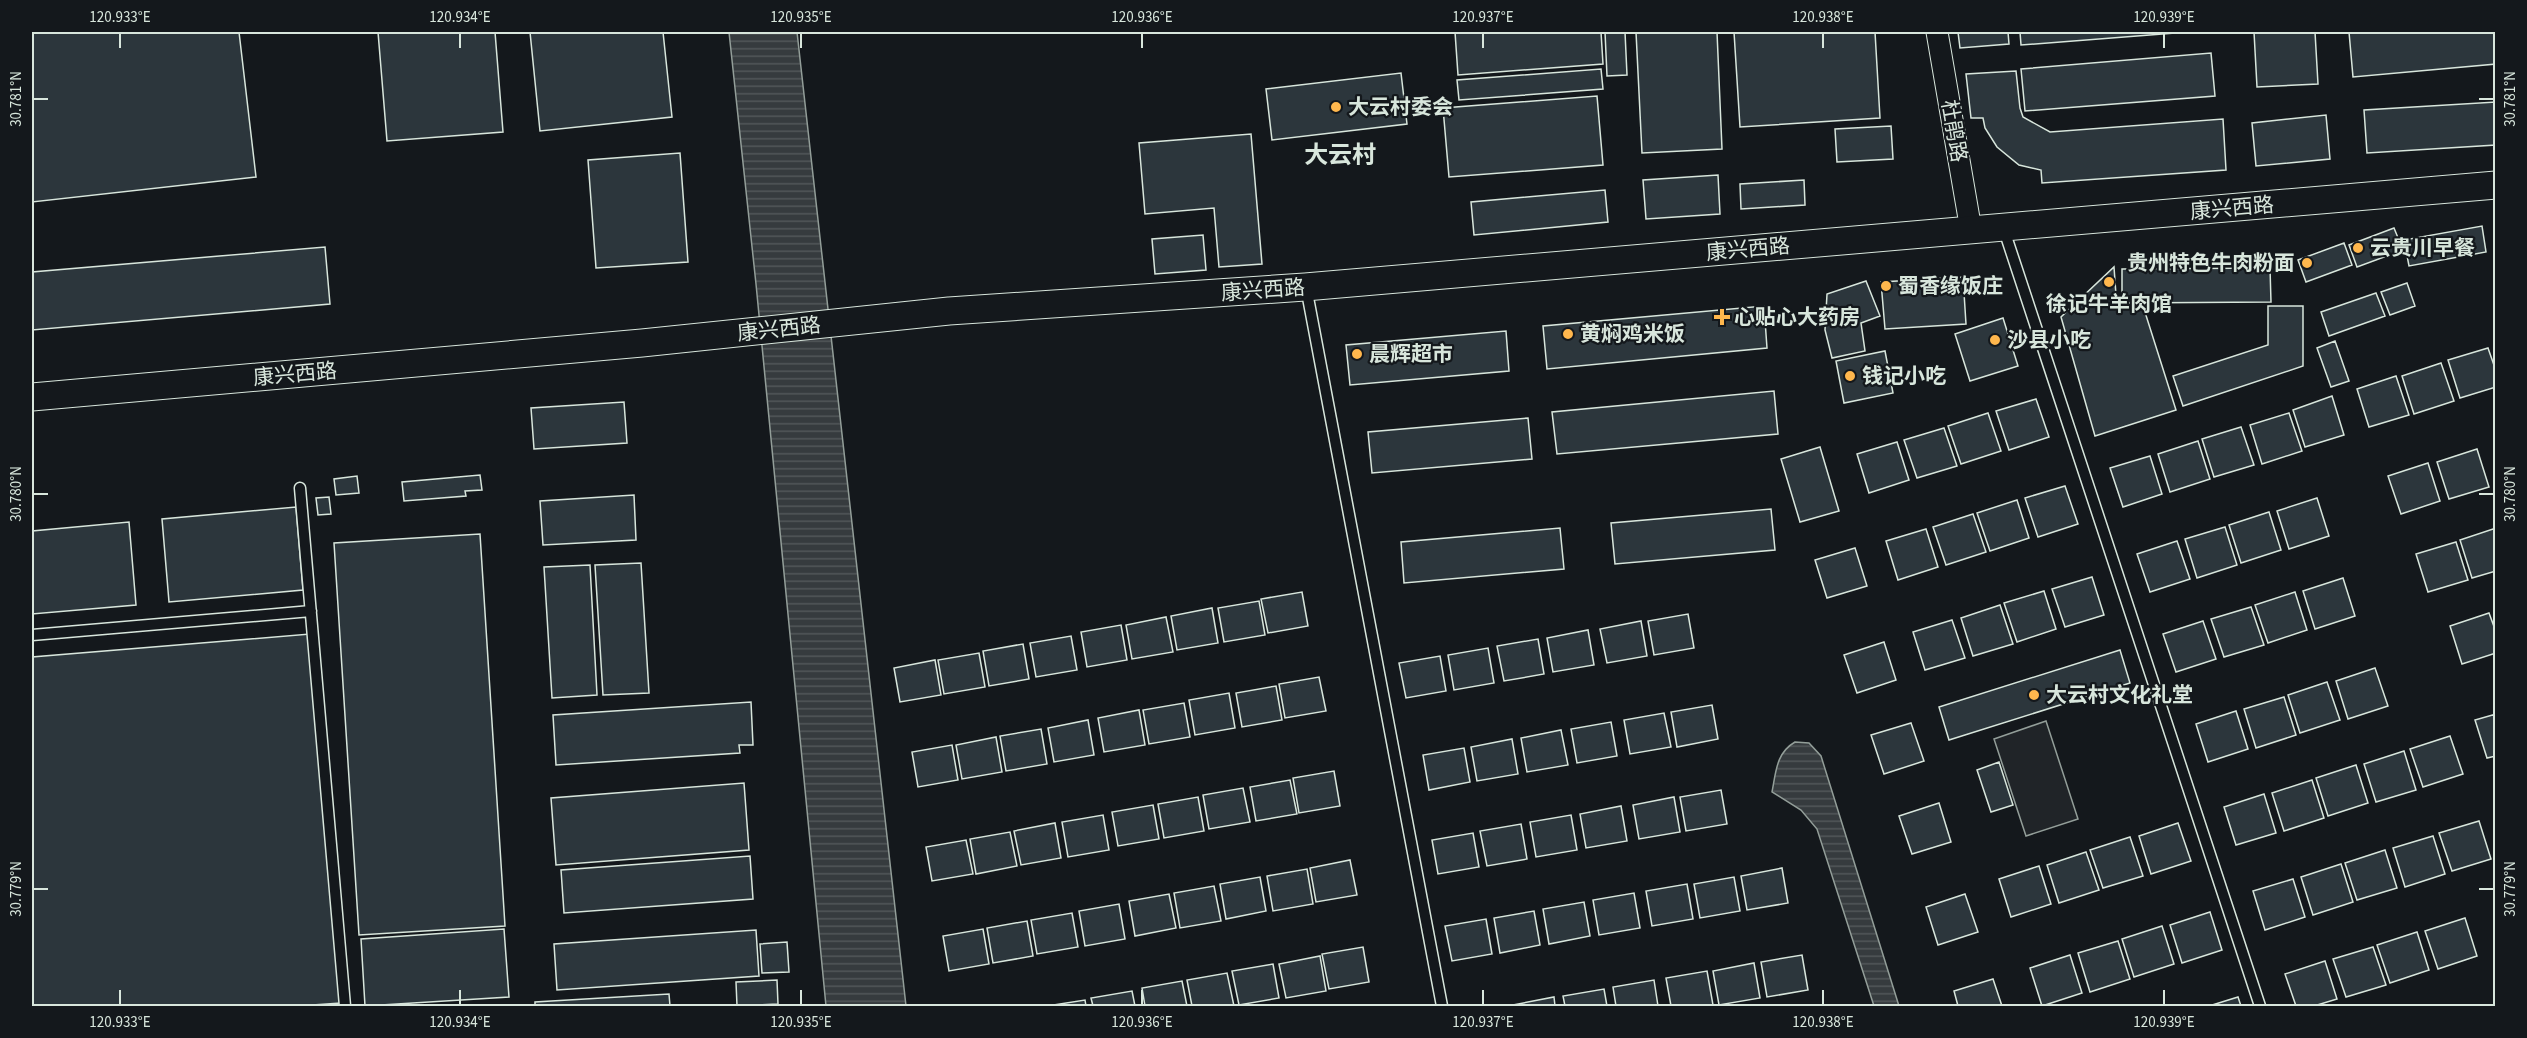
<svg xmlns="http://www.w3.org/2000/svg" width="2527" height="1038" font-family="'Source Sans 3','Noto Sans SC',sans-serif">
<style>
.pitch{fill:#202428;stroke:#939e99;stroke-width:1.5}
.water{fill:url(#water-rules);stroke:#939e99;stroke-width:1.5}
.building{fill:#2c363c;stroke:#d8e6dc;stroke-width:1.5}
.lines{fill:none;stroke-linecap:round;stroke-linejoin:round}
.service-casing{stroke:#d8e6dc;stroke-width:13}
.minor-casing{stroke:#d8e6dc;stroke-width:23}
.tertiary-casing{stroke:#d8e6dc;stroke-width:29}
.service{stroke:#14181c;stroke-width:10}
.minor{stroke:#14181c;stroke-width:21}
.tertiary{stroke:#14181c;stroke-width:27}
.ticks{fill:none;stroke:#d8e6dc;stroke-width:2}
.poi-dot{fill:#ffb74d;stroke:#14181c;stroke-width:2}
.labels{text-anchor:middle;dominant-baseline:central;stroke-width:4.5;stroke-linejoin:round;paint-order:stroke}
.poi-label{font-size:21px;font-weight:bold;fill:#d8e6dc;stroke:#14181c;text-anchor:start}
.street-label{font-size:21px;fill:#d8e6dc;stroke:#14181c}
.quarter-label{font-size:24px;font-weight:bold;fill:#d8e6dc;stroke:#14181c}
.neatline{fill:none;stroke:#d8e6dc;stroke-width:2}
.ticks-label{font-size:15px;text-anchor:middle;fill:#d8e6dc}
</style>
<defs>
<pattern id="water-rules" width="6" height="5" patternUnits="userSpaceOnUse" patternTransform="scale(1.5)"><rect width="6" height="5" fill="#363b3e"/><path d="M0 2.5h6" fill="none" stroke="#525759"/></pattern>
</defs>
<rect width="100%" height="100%" fill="#14181c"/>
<path class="pitch" d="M2046,721L2078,819L2026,836L1994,739Z"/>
<path class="water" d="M729,32H797L906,1006H826L756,284Z
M1795,742L1809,743L1821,756L1899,1006H1874L1817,829L1801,810L1772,792C1776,772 1776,753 1795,742Z"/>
<path class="building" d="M32,32H239L256,177L32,202Z
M378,32H495L503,132L387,141Z
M530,32H663L672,117L540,131Z
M1455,32H1601L1603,64L1458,75Z
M1605,32H1625L1627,75L1607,76Z
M1636,32H1717L1722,149L1642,153Z
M1734,32H1875L1880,118L1740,127Z
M1958,32H2008L2009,44L1960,48Z
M2020,32H2188L2021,45Z
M2254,32H2315L2318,84L2257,87Z
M2349,32H2496V64L2353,77Z
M2211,53L2215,96L2025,111L2021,69Z
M1601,69L1603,89L1459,100L1457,80Z
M2016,71L2020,108L2023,117L2050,132L2223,119L2226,170L2042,183L2041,170L2019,165L1997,147L1985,128L1983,118H1971L1966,74Z
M1401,73L1407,124L1272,140L1266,89Z
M1597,96L1603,165L1449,177L1443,108Z
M2496,102V145L2367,153L2364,110Z
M2326,115L2330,159L2256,166L2252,123Z
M1891,126L1893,159L1837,162L1835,129Z
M1251,134L1262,264L1219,267L1214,208L1145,214L1139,143Z
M680,153L688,262L596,268L588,160Z
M1718,175L1720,214L1646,219L1643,180Z
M1804,180L1805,205L1741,209L1740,184Z
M1605,190L1608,222L1474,235L1471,202Z
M2482,226L2486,252L2409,266L2404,240Z
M2394,228L2403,250L2357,267L2349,245Z
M1203,235L1206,270L1155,274L1152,239Z
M2344,243L2352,265L2306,282L2298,260Z
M325,247L330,304L32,330V272Z
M2114,267L2117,309H2144L2176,410L2095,436L2061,317Z
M2270,268L2271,302L2122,303V269Z
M1963,277L1966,324L1885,329L1881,282Z
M1866,281L1880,316L1861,323L1865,351L1832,358L1825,330L1827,294Z
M2407,283L2415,306L2390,315L2381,292Z
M2376,293L2385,316L2329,336L2321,312Z
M1764,306L1767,348L1547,369L1543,326Z
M2268,306H2303V366L2183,406L2173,376L2268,345Z
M2003,318L2018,366L1970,381L1955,334Z
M1506,331L1509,371L1350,385L1346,345Z
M2335,341L2349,381L2331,387L2317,348Z
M2488,348L2496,371V387L2460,398L2448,360Z
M1885,351L1893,393L1844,403L1836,361Z
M2441,363L2454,401L2414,414L2402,376Z
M2396,376L2409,415L2369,427L2357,389Z
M1774,391L1778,434L1557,454L1552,412Z
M2332,396L2344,435L2305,447L2293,410Z
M2036,399L2049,437L2009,450L1996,411Z
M624,402L627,443L534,449L531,408Z
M1988,413L2001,451L1961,464L1948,426Z
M2289,413L2302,451L2262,464L2250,425Z
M1528,418L1532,459L1372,473L1368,432Z
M2241,427L2254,465L2214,477L2202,439Z
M1944,428L1957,466L1917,478L1904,440Z
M2198,441L2210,479L2170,492L2158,454Z
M1897,442L1909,480L1869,493L1857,454Z
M1820,447L1839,511L1800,522L1781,459Z
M2477,449L2489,487L2449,499L2437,462Z
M2150,456L2162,494L2123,507L2110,468Z
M2428,463L2440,501L2401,514L2388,476Z
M480,475L482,490L465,491L466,496L404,501L402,482Z
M357,476L359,493L336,495L334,479Z
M2065,486L2078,524L2038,537L2025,498Z
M634,495L636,540L543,545L540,501Z
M329,497L331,514L318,515L316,498Z
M2317,498L2329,536L2289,549L2277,511Z
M2017,500L2029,538L1990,551L1977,513Z
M296,507L303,590L169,602L162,519Z
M1771,509L1775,550L1615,564L1611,523Z
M2269,512L2281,550L2241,563L2229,525Z
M1973,514L1986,552L1946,565L1933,527Z
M129,522L136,605L32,614V531Z
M2225,527L2237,565L2197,578L2185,539Z
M1560,528L1564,569L1404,583L1401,542Z
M2496,528V571L2472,578L2460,540Z
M1926,529L1938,567L1898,580L1886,541Z
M480,534L505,926L359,935L334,543Z
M2177,541L2190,579L2150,592L2137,554Z
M2456,542L2468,580L2428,592L2416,554Z
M1855,548L1867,586L1827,598L1815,560Z
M641,563L649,693L603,695L595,565Z
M590,565L597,695L552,698L544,567Z
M2092,577L2104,615L2065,627L2052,589Z
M2343,578L2355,616L2315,629L2303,591Z
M2044,591L2056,629L2017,642L2004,603Z
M1302,592L1308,626L1268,633L1261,599Z
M2295,592L2307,630L2268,643L2255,605Z
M1259,601L1265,635L1224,642L1218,608Z
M2000,605L2013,644L1973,656L1961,618Z
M2251,607L2264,645L2224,657L2211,619Z
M1212,608L1218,643L1177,650L1171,616Z
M2489,613L2496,632V653L2462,664L2450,626Z
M1688,614L1694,648L1654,655L1648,621Z
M1166,617L1173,652L1132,659L1126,625Z
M1952,620L1965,658L1925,670L1913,632Z
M1641,621L1647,656L1607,663L1600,629Z
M2203,621L2216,659L2176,672L2163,634Z
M1121,625L1127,660L1087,667L1081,632Z
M1588,630L1594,665L1553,672L1547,638Z
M310,634L341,1003L298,1006H32V657Z
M1071,636L1077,670L1036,677L1030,643Z
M1538,639L1544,674L1504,681L1497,646Z
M1884,642L1896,680L1857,693L1844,655Z
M1023,644L1029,679L989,686L983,651Z
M1488,648L1494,683L1454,690L1448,655Z
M2120,650L2130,683L1949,740L1939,707Z
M979,653L985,687L944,694L938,660Z
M1440,656L1446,691L1406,698L1399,663Z
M935,660L941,695L900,702L894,668Z
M2375,668L2388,706L2348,719L2336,681Z
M1319,677L1326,711L1285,718L1279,684Z
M2327,682L2340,720L2300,733L2288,695Z
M1276,686L1282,720L1242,727L1236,693Z
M1229,693L1235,728L1195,735L1189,700Z
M2284,697L2296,735L2256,748L2244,709Z
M751,702L753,745H739L740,753L556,765L553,715Z
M1184,703L1190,737L1149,744L1143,710Z
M1712,705L1718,739L1677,747L1671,712Z
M1139,710L1145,745L1104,752L1098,718Z
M2236,711L2248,749L2208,762L2196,724Z
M1664,713L1671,747L1630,754L1624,720Z
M2496,714V756L2487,758L2475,720Z
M1088,720L1094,755L1054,762L1048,728Z
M1611,722L1617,756L1577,763L1571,729Z
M1911,723L1924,761L1884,774L1871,735Z
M1041,729L1047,764L1006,771L1000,736Z
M1561,730L1568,765L1527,772L1521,738Z
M2450,736L2463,774L2423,787L2410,749Z
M996,737L1002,772L962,779L956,745Z
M1512,739L1518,774L1477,781L1471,747Z
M952,745L958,780L918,787L912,752Z
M1464,748L1470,782L1429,790L1423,755Z
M2404,751L2416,790L2376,802L2364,764Z
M1999,762L2013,805L1991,812L1977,770Z
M2356,765L2368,803L2328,816L2316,778Z
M1334,771L1340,806L1299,813L1293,778Z
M1290,780L1297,814L1256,821L1250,787Z
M2312,780L2324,818L2284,831L2272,793Z
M744,783L749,850L556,865L551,798Z
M1243,788L1250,822L1209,829L1203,795Z
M1721,790L1727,824L1686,831L1680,797Z
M2264,794L2276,833L2236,845L2224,807Z
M1198,797L1204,831L1164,838L1158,804Z
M1674,797L1680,832L1639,839L1633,805Z
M1939,803L1951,842L1912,854L1899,816Z
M1153,805L1159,839L1118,846L1112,812Z
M1621,806L1627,841L1586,848L1580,814Z
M1103,815L1109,850L1068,857L1062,822Z
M1571,815L1577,850L1536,857L1530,822Z
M2479,821L2491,859L2452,871L2439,833Z
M1055,823L1061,858L1021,865L1014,831Z
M2178,823L2191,861L2151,874L2139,836Z
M1521,824L1527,859L1487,866L1480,831Z
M1010,832L1017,866L976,874L970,839Z
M1473,833L1479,867L1438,874L1432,840Z
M2433,836L2445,874L2405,887L2393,848Z
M2130,837L2143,876L2103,888L2090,850Z
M966,840L973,874L932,881L926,847Z
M2385,850L2397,888L2357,900L2345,863Z
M2086,852L2099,890L2059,903L2047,865Z
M750,856L753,899L564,913L561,870Z
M1350,860L1357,895L1316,902L1310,868Z
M2341,864L2353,902L2313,915L2301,877Z
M2039,866L2051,904L2011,917L1999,879Z
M1782,868L1788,903L1747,910L1741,876Z
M1307,869L1313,904L1273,911L1267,876Z
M1260,877L1266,911L1226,919L1220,884Z
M1734,877L1740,911L1700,918L1694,884Z
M2293,879L2305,917L2265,930L2253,891Z
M1687,884L1693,919L1652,926L1646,891Z
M1214,886L1221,921L1180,928L1174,893Z
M1634,893L1640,928L1599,935L1593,900Z
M1169,894L1176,928L1135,936L1129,901Z
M1965,894L1978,932L1938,945L1926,907Z
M1584,902L1590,936L1549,944L1543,909Z
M1119,904L1125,939L1085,946L1079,911Z
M1534,911L1540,945L1500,953L1494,918Z
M2210,912L2222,950L2182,963L2170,925Z
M1072,913L1078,947L1037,954L1031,920Z
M2465,918L2477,956L2438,969L2425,931Z
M1486,919L1492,954L1452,961L1445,926Z
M1027,921L1033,956L993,963L987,928Z
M2162,926L2174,964L2134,977L2122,939Z
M504,929L509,997L365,1006L361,939Z
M983,929L989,964L949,971L943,936Z
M756,930L759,976L557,990L554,944Z
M2417,932L2429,970L2390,983L2377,945Z
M2118,941L2130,979L2090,992L2078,953Z
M787,942L789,972L762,973L760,944Z
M1363,947L1369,982L1329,989L1322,954Z
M2373,947L2386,985L2346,997L2333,959Z
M1802,955L1808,990L1767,997L1761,962Z
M2070,955L2082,993L2042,1006L2030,968Z
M1320,956L1326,991L1286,998L1279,964Z
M2325,961L2337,999L2314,1006H2296L2285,974Z
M1754,963L1760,998L1719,1005L1713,971Z
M1273,964L1279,998L1239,1005L1232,971Z
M1707,971L1713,1005L1671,1006L1666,978Z
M1227,973L1234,1006H1192L1187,980Z
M1993,979L2002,1006H1958L1954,991Z
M777,980L778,1004L737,1006L736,982Z
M1654,980L1658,1006H1616L1613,987Z
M1182,981L1187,1006H1145L1142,988Z
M1604,989L1607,1006H1565L1563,996Z
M1132,991L1135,1006H1093L1091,998Z
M669,994L670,1006H535V1002Z
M1554,997L1555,1006H1514L1513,1005Z
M2238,997L2241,1006H2209Z
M1085,1000L1086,1006H1047Z"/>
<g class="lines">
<defs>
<path id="service" d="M2003,227L2260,1006
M1306,287L1442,1006
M300,488L345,1006
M32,635L311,611"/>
<path id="minor" d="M1937,32L1971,230"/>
<path id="tertiary" d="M32,397L642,343L949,311L1305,287L2496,185"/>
</defs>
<use href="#service" class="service-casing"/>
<use href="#minor" class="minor-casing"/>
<use href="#tertiary" class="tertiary-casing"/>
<use href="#service" class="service"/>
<use href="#minor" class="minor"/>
<use href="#tertiary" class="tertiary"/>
</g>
<path class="ticks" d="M120,33V48M460,33V48M801,33V48M1142,33V48M1483,33V48M1823,33V48M2164,33V48M33,99H48M2479,99H2494M33,494H48M2479,494H2494M33,889H48M2479,889H2494M120,990V1005M460,990V1005M801,990V1005M1142,990V1005M1483,990V1005M1823,990V1005M2164,990V1005"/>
<g class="poi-dot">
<circle cx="1336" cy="107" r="6"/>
<circle cx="2358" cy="248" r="6"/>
<circle cx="2307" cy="263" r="6"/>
<circle cx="2109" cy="282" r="6"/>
<circle cx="1886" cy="286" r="6"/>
<path d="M1719 308h6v6h6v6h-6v6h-6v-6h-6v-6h6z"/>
<circle cx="1568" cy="334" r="6"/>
<circle cx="1995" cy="340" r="6"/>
<circle cx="1357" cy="354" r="6"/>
<circle cx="1850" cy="376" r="6"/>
<circle cx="2034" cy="695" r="6"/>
</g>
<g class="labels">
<g class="poi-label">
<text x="1348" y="107">大云村委会</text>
<text x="2370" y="248">云贵川早餐</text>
<text x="2295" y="263" text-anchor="end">贵州特色牛肉粉面</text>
<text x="1898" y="286">蜀香缘饭庄</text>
<text x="2109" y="304" text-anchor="middle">徐记牛羊肉馆</text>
<text x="1734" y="317">心贴心大药房</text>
<text x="1580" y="334">黄焖鸡米饭</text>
<text x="2007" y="340">沙县小吃</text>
<text x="1369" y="354">晨辉超市</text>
<text x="1862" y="376">钱记小吃</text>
<text x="2046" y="695">大云村文化礼堂</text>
</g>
<g class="street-label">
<text transform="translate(1954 131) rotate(80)">杜鹃路</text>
<text transform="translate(2232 208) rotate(-5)">康兴西路</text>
<text transform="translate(1748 249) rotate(-5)">康兴西路</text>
<text transform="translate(1263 290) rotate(-4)">康兴西路</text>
<text transform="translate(779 329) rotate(-6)">康兴西路</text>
<text transform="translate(295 374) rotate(-5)">康兴西路</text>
</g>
<g class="quarter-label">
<text x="1340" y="155">大云村</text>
</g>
</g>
<rect width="2527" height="1038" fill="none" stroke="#14181c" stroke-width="66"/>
<rect x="33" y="33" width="2461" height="972" class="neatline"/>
<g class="ticks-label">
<text x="120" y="22">120.933°E</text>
<text x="460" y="22">120.934°E</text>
<text x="801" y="22">120.935°E</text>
<text x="1142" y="22">120.936°E</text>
<text x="1483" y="22">120.937°E</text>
<text x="1823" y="22">120.938°E</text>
<text x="2164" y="22">120.939°E</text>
<text transform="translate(16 99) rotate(-90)" y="5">30.781°N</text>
<text transform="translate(2510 99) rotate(-90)" y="5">30.781°N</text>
<text transform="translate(16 494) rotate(-90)" y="5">30.780°N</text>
<text transform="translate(2510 494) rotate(-90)" y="5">30.780°N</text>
<text transform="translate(16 889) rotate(-90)" y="5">30.779°N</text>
<text transform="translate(2510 889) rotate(-90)" y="5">30.779°N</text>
<text x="120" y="1027">120.933°E</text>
<text x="460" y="1027">120.934°E</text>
<text x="801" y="1027">120.935°E</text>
<text x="1142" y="1027">120.936°E</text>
<text x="1483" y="1027">120.937°E</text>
<text x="1823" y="1027">120.938°E</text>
<text x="2164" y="1027">120.939°E</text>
</g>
</svg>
